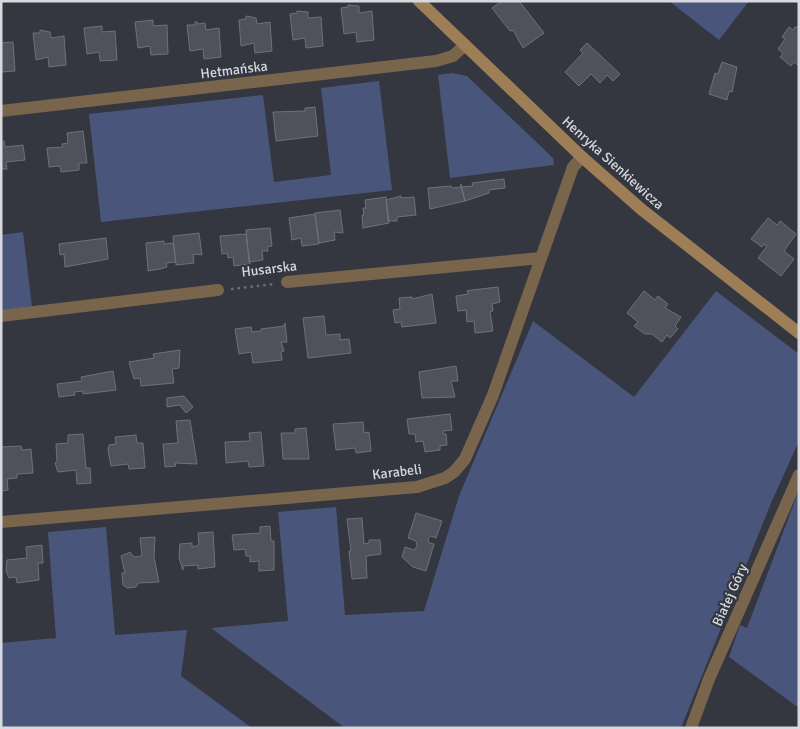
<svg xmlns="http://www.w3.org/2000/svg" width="800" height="729" font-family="Signika,sans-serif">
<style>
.green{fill:#4a557c}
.building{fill:#4f525c;stroke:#6e717c}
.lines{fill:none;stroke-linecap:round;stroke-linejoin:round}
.path{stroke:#6b6e76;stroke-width:2.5;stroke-dasharray:2.5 4;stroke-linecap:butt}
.street{stroke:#79654c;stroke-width:12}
.secondary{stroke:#9d7e56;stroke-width:12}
.labels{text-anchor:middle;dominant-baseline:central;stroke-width:4.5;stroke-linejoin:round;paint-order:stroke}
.street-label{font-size:14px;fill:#d7d9df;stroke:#343740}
</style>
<rect width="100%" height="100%" fill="#343740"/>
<path class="green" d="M669,1H749L719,40Z
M452,73L467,76L553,158L554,165L450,178L438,75Z
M379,81L392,190L101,222L89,114L263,95L274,182L331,175L321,88Z
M23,232L32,307L1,311V235Z
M716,291L799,354V441L771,503L681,728H345L211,628L288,621L278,512L336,507L345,615L424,611L459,496L533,321L634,397Z
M799,490V708L729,657L740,625L747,628Z
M106,527L115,635L187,630L181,676L252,728H1V643L56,638L48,532Z"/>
<path class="building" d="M502,1H519L544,33L523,48L513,30L510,31L492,8Z
M348,5L359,6V13L372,11L374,40L357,42L356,32L344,34L341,8L348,7Z
M297,11L308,12V18L321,17L323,46L306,48L305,38L293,40L290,14L297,13Z
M246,16L256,18L257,24L270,22L272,51L255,53L254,43L241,46L239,20L246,19Z
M153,20V26L167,25L168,54L151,55L150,46L138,48L135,22Z
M195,22H197L198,24L205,23L206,30L219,28L221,57L204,59L203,49L190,51L187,25H195Z
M102,26V32L115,31L117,60L100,61L99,52L87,54L84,28Z
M789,27L793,30L795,27H799V66L794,62L791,66L780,57L783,53L778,49L785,39L782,37Z
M40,30L50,32L51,38L64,36L66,65L49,67L48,57L36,60L33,33H40Z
M13,42L15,71L1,72V43Z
M587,43L620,74L613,81L607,75L600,83L591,74L579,86L565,72L583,53L580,50Z
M722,62L737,67L732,92L729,91L727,100L709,94L715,73L718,74Z
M315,107L318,136L276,141L273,112L305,111V108Z
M83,131L87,163H79V170L61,172L60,166L49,167L47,148L63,147L62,144L68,143L67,133Z
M1,141H4L5,147L23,145L25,160L6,162L7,169H1Z
M504,179L505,188L489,190V193L465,201L461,187L473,186L472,183Z
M461,184L465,201L430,209L428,188L451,186L452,188L461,187Z
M401,196V198L414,197L416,215L397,217V221H388L386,200Z
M386,197L389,223L363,228L362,215H364L363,208H366L365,200Z
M340,210L343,233L334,232L335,240L319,243L315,213Z
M315,214L319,244L302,246L301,238L292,240L289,218Z
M768,218L777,225L780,221L796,234L784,251L794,259L781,276L758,258L767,246L764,244L762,247L751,239Z
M270,228L272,246L267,247L268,251H262L263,260L249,262L246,230Z
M199,233L202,255L193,254L194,263L176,265L173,236Z
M246,234L250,264L234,266L233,257L228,258L227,253L222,254L220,236Z
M106,238L108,259L65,267L64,254L60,255L59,244Z
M164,241V244L173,243L176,262L166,263L167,267L160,269L148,271L146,243Z
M498,287L500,302L492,304L493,311L490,312L493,331L475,333L474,321L467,322L466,310L458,311L456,296L468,294L467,291L472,290Z
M644,291L655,300L658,296L668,304L665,308L681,317L675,326L678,329L670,338L667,335L662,342L652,334H645L634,326L638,322L627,313Z
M432,294L436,323L402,327L401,322L395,323L393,310L400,309L399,298L412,297V299Z
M324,316L326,335L340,334V340L349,339L351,353L308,358L303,318Z
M285,323L287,342H281L284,351L281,352L282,360L253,363L251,352L239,354L235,329L251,327L252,332L261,331V329L284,326Z
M180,350L179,368L172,369L174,383L141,386L140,378L134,379L129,362L154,358L153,354Z
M456,366L458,381H451L455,397L422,398L419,372Z
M113,371L116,390L83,394V391L74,392L75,395L59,397L57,384L82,381L81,377Z
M184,396L193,407L186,413L180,405L167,407V398Z
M450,414L452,430L443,431V434H446L447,445L440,446V450L425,452L423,441L416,442L415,434H409L407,419Z
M190,420L197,464L175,463L176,466L165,467L163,444L178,443L176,421Z
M363,422L364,433L369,432L371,451L356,453L355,448L336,450L333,424Z
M306,428L309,459H283L281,433H295V429Z
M261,432L264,466L249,467L248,461L226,463L225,442L250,441L249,433Z
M83,434L86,468H90L91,483L77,484L76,470L58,472L55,463L57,461L56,444L68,443V435Z
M136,435L137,443H143L145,468L129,469L128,464L111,466L108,450L109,445L116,444L115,437Z
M21,446L22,450L31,449L33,473L17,474V478L7,479L8,490L1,491V447Z
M416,513L442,521L436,538L431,536L428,539L429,543L434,544L426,571L413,567L402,557L405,547L414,550L417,546L416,541L408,538Z
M362,518L364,544L369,543V540H380L381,554L366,556L367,578L352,579L349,551H351L347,519Z
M270,526L271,541H274V570L259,571V561L250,562V556H246L245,549L234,550L232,535L260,533V527Z
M213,532L215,567L198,569V565L183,566V570L179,558L180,544L192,543V547L197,546L199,544L198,533Z
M155,537L154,557L159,582L138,583L136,587L127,588L123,585L122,573H125L121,556L130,552L134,557L142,556L140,538Z
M42,545L43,563H38L39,580L17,583L16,577L9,578L6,571L7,560L27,558L26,547Z"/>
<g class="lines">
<path class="path" d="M231,289L275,284"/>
<path class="street" d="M1,111L436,61L453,56L465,45
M287,282L541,258
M1,316L218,290
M1,522L417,487L445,478L454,472L465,459L493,395L573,167L582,157
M691,728L709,679L799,475"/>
<path class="secondary" d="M419,1L582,157L641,209L799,333"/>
</g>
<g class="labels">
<g class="street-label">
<text transform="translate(234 70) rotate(-7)">Hetmańska</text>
<text transform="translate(613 163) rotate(42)">Henryka Sienkiewicza</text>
<text transform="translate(269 269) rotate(-7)">Husarska</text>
<text transform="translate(397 472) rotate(-7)">Karabeli</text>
<text transform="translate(730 595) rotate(-66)">Białej Góry</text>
</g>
</g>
<rect width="800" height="729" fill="none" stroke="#d7d9df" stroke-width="5"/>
</svg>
